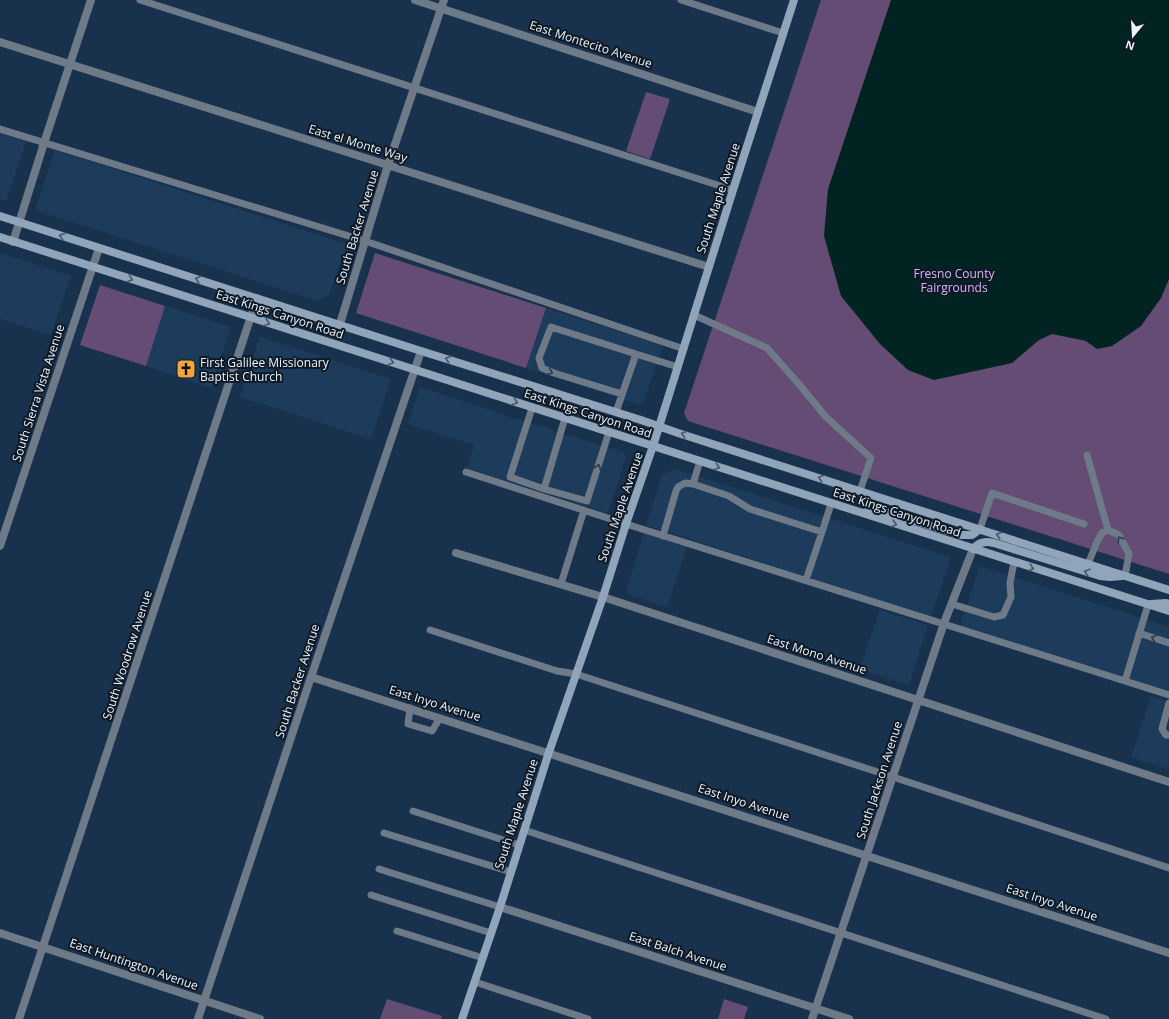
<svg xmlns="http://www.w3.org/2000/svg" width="1169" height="1019" font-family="'Open Sans',sans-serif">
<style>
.built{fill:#1d3c5c}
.green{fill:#644c74}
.water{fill:#012422}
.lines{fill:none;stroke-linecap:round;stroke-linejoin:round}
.service{stroke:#6e7a88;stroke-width:7}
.minor{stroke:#6e7a88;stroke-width:8}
.secondary{stroke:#90a4ba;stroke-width:8}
.oneway{stroke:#485869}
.oneway2{stroke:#303b48}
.labels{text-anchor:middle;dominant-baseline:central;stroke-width:4;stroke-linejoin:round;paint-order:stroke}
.street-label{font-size:12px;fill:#eef4fb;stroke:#0e1926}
.park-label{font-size:12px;fill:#dbb3f6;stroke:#0e1926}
.poi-label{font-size:12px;fill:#eef4fb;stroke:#0e1926;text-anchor:start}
</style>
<rect width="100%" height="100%" fill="#18324d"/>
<path class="built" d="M0,133L26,141L6,201L0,199Z
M55,150L347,244L329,295L318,301L35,210Z
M0,253L71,276L51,335L0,319Z
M165,306L231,327L211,388L146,366Z
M546,308L663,345L644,401L641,403L638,404L526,368Z
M260,337L391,379L371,439L240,397Z
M420,387L494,411V412L514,419L515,418L553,430V431L558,433L571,437L572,436L597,444V445L606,448L607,447L623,452L625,454L626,457L608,513L467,468L474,445L408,424Z
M675,469L947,556L949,558L950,561L931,617L646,525L662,475Z
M644,533L687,547L667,607L631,595L627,593L626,591Z
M980,566L1169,627V694L960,626Z
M880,610L928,625L909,685L860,669Z
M1151,696L1169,702V769L1131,757Z"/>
<path class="green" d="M821,0H1169V574L688,421L684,413Z
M646,92L670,99L650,159L626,151Z
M375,253L546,308L526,368L356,313Z
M100,285L165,306L146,366L80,345Z
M387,999L442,1016L441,1019H380Z
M724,999L748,1007L744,1019H718Z"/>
<path class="water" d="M891,0H1169V279L1161,298L1141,326L1112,346L1097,349L1086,341L1052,334L1039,340L1012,363L934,380L908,370L880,344L841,296L824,236L828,189Z"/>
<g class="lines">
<path class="service" d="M140,0L733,190
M681,0L783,33
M0,129L365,241L684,349
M694,315L767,348L798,383L826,417L871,458L860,491
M622,394L554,373L542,368L539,358L551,327L636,354
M532,408L510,477L544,489L587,501L609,432
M616,412L636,354L678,367
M1087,455L1108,530
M466,472L626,524L1125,681
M693,484L700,461
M544,489L565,418
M980,529L992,493L1084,524
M663,536L676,491L678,487L685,483L693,484L729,496L750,509L822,532L831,504
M1088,564L1097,542L1102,533L1108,530L1119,535L1129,554L1125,576
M806,580L822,532
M561,584L584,510
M952,604L994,617L1003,615L1011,597L1010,583L1014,562
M1148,605L1125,681L1169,695
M430,630L557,671L576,674L893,777L1169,868
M1139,633L1169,643
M1169,703L1162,729L1166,735H1169
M410,708L408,724L432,731L440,718
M413,811L519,845
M524,830L1106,1019
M384,833L511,872
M379,869L500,907
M371,895L491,933
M397,931L483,958
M475,982L588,1019"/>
<path class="minor" d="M415,0L758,112
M0,42L709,267
M13,242L44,143L91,0
M340,324L388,165L444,0
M0,546L99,248
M456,553L603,597L1169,782
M311,677C598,767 884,859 1169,953
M500,907L849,1019
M0,933L260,1019
M19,1019L257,298
M198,1019L311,677L421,351
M812,1019L944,623L973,549"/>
<path class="secondary" d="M0,216L421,351L641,420L678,433L1169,590
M0,237L1169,611
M866,512L888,513L961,535H972L980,529
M973,549C979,542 985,541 994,543L1100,576L1110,577L1122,576
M1151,604L1166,603L1169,604
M462,1019L500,907L549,752L603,597L626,524L653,446L733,190L794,0"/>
</g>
<defs><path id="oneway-chevron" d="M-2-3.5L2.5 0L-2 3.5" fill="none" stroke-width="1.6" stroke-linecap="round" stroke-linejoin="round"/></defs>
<g class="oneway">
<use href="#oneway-chevron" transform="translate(62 236) rotate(-162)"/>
<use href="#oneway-chevron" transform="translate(130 279) rotate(18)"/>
<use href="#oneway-chevron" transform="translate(198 279) rotate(-162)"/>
<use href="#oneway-chevron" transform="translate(267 323) rotate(18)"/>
<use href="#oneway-chevron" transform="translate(448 359) rotate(-163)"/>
<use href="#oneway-chevron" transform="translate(391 362) rotate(18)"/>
<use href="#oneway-chevron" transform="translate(515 402) rotate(18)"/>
<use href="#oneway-chevron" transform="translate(684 434) rotate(-162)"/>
<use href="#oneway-chevron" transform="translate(717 467) rotate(18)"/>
<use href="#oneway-chevron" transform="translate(821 478) rotate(-162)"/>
<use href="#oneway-chevron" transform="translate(894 524) rotate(18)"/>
<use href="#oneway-chevron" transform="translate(999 535) rotate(-162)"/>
<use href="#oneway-chevron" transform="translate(1031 568) rotate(18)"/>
<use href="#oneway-chevron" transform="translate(1087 572) rotate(-162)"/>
</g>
<g class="oneway2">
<use href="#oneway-chevron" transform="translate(550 372) rotate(22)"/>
<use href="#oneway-chevron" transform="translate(598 467) rotate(-72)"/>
<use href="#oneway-chevron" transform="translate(1120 539) rotate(-124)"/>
<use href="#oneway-chevron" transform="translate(1154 638) rotate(-162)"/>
</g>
<defs>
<symbol id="church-square" viewBox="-11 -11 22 22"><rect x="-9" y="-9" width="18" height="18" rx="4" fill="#f0a63f" stroke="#0e1926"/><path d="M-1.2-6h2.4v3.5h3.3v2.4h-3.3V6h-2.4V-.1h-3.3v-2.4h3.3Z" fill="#111"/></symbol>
</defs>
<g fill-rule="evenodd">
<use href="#church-square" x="175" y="358" width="22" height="22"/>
</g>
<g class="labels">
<g class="street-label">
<text transform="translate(591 44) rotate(18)">East Montecito Avenue</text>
<text transform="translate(358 143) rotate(17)">East el Monte Way</text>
<text transform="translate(718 198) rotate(-72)">South Maple Avenue</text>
<text transform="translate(357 227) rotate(-73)">South Backer Avenue</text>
<text transform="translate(280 314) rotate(18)">East Kings Canyon Road</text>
<text transform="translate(38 393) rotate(-72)">South Sierra Vista Avenue</text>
<text transform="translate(588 413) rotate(18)">East Kings Canyon Road</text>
<text transform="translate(620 507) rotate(-71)">South Maple Avenue</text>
<text transform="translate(897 512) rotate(18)">East Kings Canyon Road</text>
<text transform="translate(817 654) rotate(18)">East Mono Avenue</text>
<text transform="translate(127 655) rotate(-72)">South Woodrow Avenue</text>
<text transform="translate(297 681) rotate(-72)">South Backer Avenue</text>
<text transform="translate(435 703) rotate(17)">East Inyo Avenue</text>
<text transform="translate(879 780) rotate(-72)">South Jackson Avenue</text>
<text transform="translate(744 802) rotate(18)">East Inyo Avenue</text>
<text transform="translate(516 814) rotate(-72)">South Maple Avenue</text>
<text transform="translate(1052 902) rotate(18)">East Inyo Avenue</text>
<text transform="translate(678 951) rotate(18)">East Balch Avenue</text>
<text transform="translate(134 964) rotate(19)">East Huntington Avenue</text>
</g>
<g class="park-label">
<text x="954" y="273">Fresno County<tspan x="954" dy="14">Fairgrounds</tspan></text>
</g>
<g class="poi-label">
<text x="200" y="362">First Galilee Missionary<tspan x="200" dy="14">Baptist Church</tspan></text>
</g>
</g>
<g transform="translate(1133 36) rotate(198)" stroke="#0e1926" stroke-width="3" paint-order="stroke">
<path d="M0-3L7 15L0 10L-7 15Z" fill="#eef4fb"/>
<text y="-6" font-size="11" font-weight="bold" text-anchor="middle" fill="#eef4fb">N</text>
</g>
</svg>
